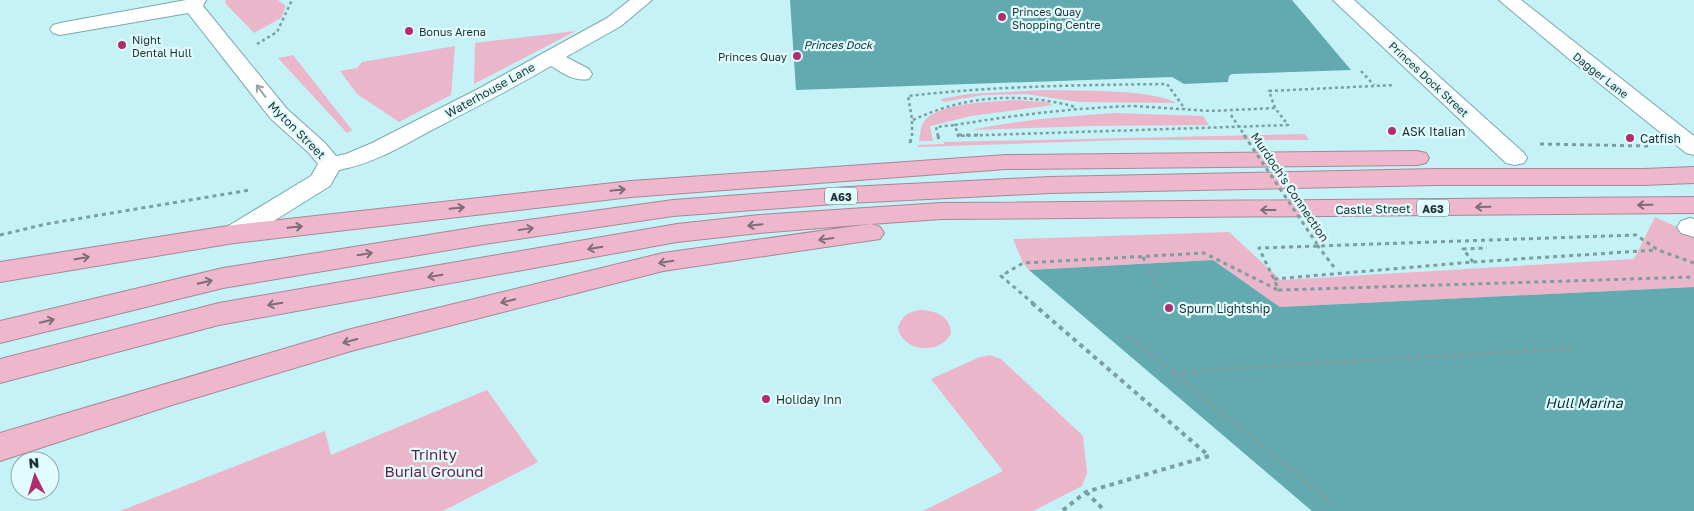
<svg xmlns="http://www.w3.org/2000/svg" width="1694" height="511" font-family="'Golos Text',sans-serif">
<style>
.green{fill:#ecb6ca}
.water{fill:#62aab0}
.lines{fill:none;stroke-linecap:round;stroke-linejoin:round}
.minor-casing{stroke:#7ba7ab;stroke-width:2}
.highway-casing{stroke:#a68896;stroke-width:2}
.path-far2{stroke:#7c9ea0;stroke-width:2.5;stroke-dasharray:3 3;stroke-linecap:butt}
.path-far1{stroke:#7c9ea0;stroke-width:3;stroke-dasharray:4 4;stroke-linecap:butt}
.path{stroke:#7c9ea0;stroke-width:4;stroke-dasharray:4.5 4.5;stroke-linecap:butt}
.minor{fill:#fff;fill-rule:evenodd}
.highway{fill:#efb7cc;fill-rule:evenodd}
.path-bridge-far1{stroke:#7c9ea0;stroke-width:2.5;stroke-dasharray:3 3;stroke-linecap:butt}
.path-bridge{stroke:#7c9ea0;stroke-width:3;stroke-dasharray:4 4;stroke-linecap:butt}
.oneway{stroke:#9aa2a3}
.oneway2{stroke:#7d6d77}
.poi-dot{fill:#b22c70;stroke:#e1fcfe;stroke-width:2}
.labels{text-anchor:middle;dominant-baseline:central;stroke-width:4.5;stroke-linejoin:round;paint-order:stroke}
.far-poi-label{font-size:11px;fill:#1f3132;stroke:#e1fcfe;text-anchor:start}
.far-water-label{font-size:11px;font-style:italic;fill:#0a2f32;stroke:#e1fcfe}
.far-street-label{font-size:11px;fill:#1f3132;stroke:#e1fcfe}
.shield{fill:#e1fcfe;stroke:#596e6f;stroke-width:1}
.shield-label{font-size:11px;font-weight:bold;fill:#1f3132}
.street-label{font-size:12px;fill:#1f3132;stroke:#e1fcfe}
.poi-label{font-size:12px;fill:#1f3132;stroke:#e1fcfe;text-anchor:start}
.water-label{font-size:14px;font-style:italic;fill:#0a2f32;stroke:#e1fcfe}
.near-park-label{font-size:15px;fill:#631f3f;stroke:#e1fcfe}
</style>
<rect width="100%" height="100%" fill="#c5f2f6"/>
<path class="green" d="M226,0H278L286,6L281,18L254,33L225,3Z
M576,31L474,84L475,43Z
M455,46L451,95L399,122L357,94L340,71L357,68L362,62Z
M293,55L352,130L347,133L278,58Z
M1048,90C1077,91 1154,89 1176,103L1079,102L1026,94L983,95L944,102L940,99L969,94Z
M1016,100L1046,102L1053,105L971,116L930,126L933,141H919C920,136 920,130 922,125C932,102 993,102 1016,100Z
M1115,113L1203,116L1209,125L1092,126L971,130C1019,120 1066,116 1115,113Z
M1305,134L1309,140H1126L918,147V145L944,144V142Z
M1655,217L1694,235V287L1280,307L1213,260L1029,270L1023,263L1013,239L1229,232L1281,280L1634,259Z
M918,310C934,310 950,315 951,333C940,356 903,352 898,328C901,317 907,313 918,310Z
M990,355L1001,359L1083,436L1087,473L1082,486L1033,511H923L1003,471L931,379L980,357Z
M487,390L538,462L443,511H120L325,431L331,455Z"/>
<path class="water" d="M790,0H1292L1351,70L1232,74L1229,76L1228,82L1184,84L1172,77L796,90Z
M1213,260L1280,307L1694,287V511H1312L1029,270Z"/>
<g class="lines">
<defs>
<path id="minor" d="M186,0H206L203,6L287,109L325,143L336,156L346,154L372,143L478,89L607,18L630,0H652L621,26L566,57L589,69L592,74L589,79C574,82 563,73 551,66C511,89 471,110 430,131C401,147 372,164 339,170L330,186L243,240L234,243L225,240L221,234L225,228L311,176L318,164L309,153L271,119L188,13L60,35L53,33L50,29L53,25L60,23Z
M1333,0H1354L1524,153L1527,158L1524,163L1515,165L1506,163Z
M1499,0H1521L1694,136V155L1686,153L1568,58Z
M1690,218L1694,219V237L1681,233L1677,227L1681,221Z"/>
<path id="highway" d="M1417,151L1426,153L1429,158L1426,163L1417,165L1006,169L631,197L234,243L0,282V262L234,225L631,181L1006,155Z
M1694,167V183L1643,185H1436L1049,193L848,203L673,216L484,244L223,288L0,343V321L223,268L484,226L673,200L848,187L1049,177L1436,169H1643Z
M1694,197V213L941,219L871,224L880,227L884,233L880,239L663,271L351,351L172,405L0,461V433L351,329L663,253L870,224L759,233L677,242L219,325L0,383V359L219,303L677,224L759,215L941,203Z"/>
</defs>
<use href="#minor" class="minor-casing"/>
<use href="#highway" class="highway-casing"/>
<path class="path-far2" d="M257,44L277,32L292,0
M1361,71L1374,85
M1134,106L1211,111L1275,108L1288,125L958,136L955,125C1015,115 1073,108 1134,106Z
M1275,108L1269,91L1395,85
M913,120C966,95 1020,92 1076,107
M912,136V119L908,96C994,86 1080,85 1167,84L1185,109
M938,136L936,127L955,125"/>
<path class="path-far1" d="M938,135L939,142
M958,135H981
M910,143L912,135
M1540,144L1648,146
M0,235L46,224L250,190
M1317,245L1334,267
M1143,257L1161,292
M1473,262L1463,249L1487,248
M1694,263L1658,250L1636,235L1259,248L1279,290L1694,277
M1274,279L1473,262L1657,250
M1034,304L1001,276L1023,263L1204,253L1278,290"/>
<path class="path" d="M1032,303L1209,456L1086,492L1062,511
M1129,336L1332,503
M1173,372L1577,348
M1086,492L1105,511"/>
<use href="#minor" class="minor"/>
<use href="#highway" class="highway"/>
<path class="path-bridge-far1" d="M1231,115L1245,136"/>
<path class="path-bridge" d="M1244,135L1317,244"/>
</g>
<defs><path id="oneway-shaft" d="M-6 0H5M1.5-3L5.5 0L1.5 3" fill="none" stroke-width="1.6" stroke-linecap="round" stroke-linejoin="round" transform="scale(1.25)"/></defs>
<use class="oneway" href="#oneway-shaft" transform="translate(261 91) rotate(-127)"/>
<g class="oneway2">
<use href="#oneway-shaft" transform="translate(618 190) rotate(-6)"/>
<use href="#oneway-shaft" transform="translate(1645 205) rotate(179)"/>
<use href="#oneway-shaft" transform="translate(1483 207) rotate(179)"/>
<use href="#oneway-shaft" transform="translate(457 208) rotate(-6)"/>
<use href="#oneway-shaft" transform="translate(1268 210) rotate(180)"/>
<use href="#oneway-shaft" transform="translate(755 225) rotate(174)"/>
<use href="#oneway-shaft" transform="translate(295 227) rotate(-6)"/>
<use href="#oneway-shaft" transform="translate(526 229) rotate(-8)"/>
<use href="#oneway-shaft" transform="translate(826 239) rotate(172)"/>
<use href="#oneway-shaft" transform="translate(595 248) rotate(170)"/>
<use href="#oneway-shaft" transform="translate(365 254) rotate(-9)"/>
<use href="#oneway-shaft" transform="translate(82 258) rotate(-9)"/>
<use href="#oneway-shaft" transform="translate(666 262) rotate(170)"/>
<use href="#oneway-shaft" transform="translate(435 276) rotate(170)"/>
<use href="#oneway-shaft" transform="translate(205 282) rotate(-14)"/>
<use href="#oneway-shaft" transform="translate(508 301) rotate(166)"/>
<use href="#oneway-shaft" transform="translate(275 304) rotate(170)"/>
<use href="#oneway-shaft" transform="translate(47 321) rotate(-14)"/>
<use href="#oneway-shaft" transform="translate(350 341) rotate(165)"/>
</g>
<g class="poi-dot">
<circle cx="1002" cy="17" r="5"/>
<circle cx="409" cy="31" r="5"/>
<circle cx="122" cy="45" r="5"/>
<circle cx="797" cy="56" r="5"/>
<circle cx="1392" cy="131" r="5"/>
<circle cx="1630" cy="138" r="5"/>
<circle cx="1169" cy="308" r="5"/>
<circle cx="766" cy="399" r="5"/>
</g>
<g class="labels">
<g class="far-poi-label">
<text x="1012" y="11">Princes Quay<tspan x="1012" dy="13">Shopping Centre</tspan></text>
<text x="419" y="31">Bonus Arena</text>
<text x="132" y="39">Night<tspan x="132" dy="13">Dental Hull</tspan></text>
<text x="787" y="56" text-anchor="end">Princes Quay</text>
</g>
<g class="far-water-label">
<text x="838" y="44">Princes Dock</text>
</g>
<g class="far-street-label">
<text transform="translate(1601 75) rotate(38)">Dagger Lane</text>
<text transform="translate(1429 79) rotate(43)">Princes Dock Street</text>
</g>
<g class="shield">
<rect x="825" y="187.5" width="32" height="17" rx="4"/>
<rect x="1417" y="199.5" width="32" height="17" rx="4"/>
</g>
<g class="shield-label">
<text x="841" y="196">A63</text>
<text x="1433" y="208">A63</text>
</g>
<g class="street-label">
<text transform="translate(490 90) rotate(-29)">Waterhouse Lane</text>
<text transform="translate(297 130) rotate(45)">Myton Street</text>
<text transform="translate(1290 187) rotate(56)">Murdoch's Connection</text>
<text transform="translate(1373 209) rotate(-1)">Castle Street</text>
</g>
<g class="poi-label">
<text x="1402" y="131">ASK Italian</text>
<text x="1640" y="138">Catfish</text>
<text x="1179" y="308">Spurn Lightship</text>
<text x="776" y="399">Holiday Inn</text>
</g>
<g class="water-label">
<text x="1584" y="402">Hull Marina</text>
</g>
<g class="near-park-label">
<text x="434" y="454">Trinity<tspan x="434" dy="17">Burial Ground</tspan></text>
</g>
</g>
<g transform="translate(35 476) rotate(355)"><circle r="24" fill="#e1fcfe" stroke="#93abac"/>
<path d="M0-4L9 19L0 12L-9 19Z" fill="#b22c70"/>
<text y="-8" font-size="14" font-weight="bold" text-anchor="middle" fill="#1f3132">N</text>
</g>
</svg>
